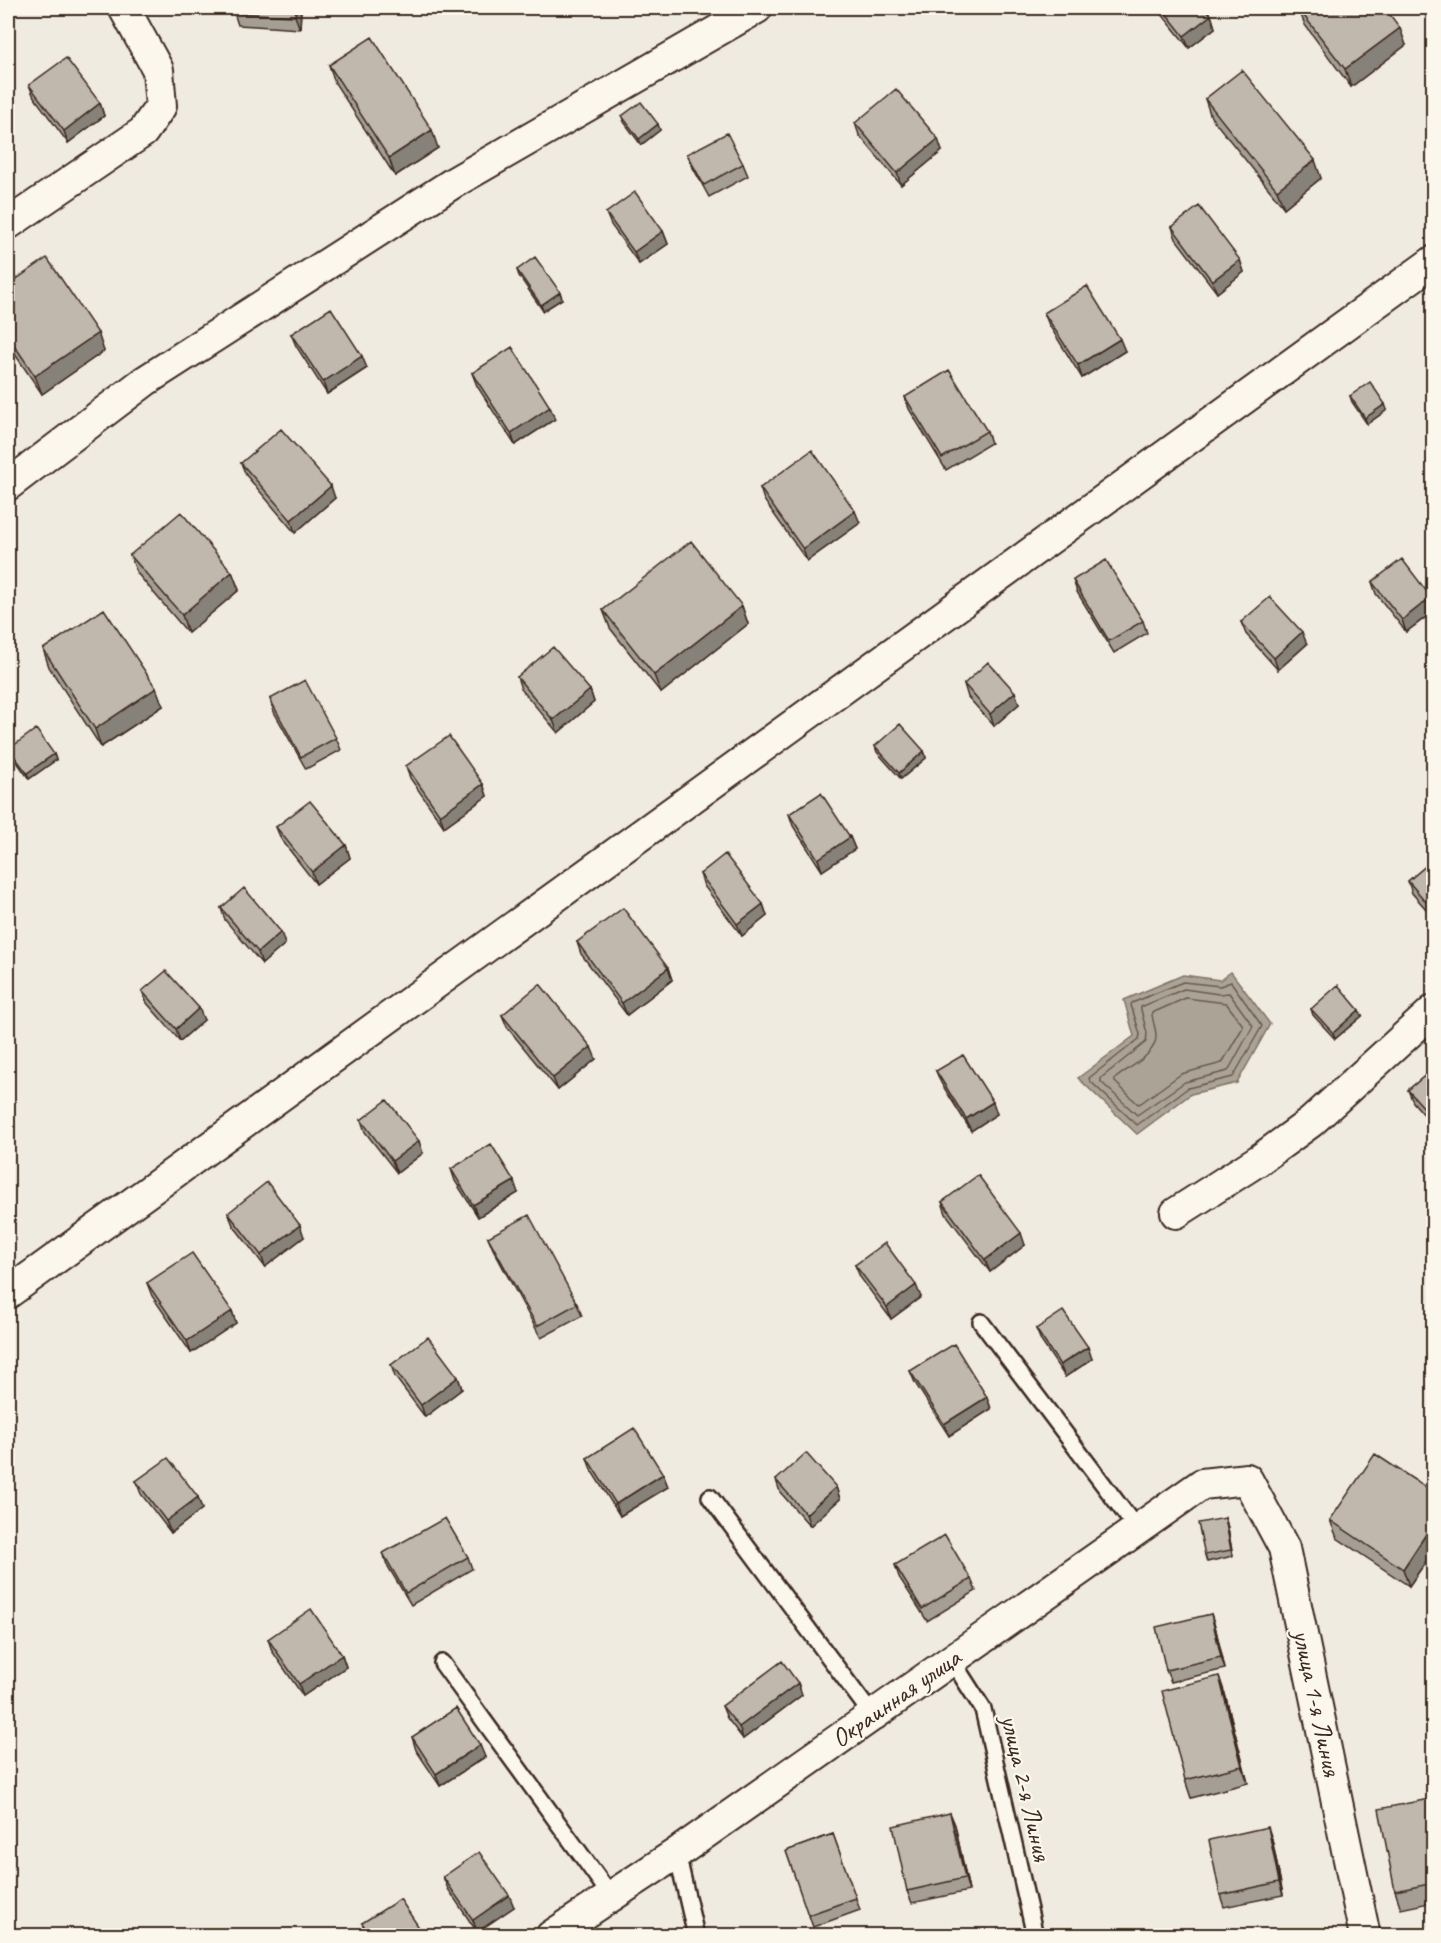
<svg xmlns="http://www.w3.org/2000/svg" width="1441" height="1943" font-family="Caveat,sans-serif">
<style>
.water{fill:#aca397;stroke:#7f7367;stroke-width:1.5}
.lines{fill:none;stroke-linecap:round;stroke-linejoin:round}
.shore{stroke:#685a4e;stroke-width:1.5}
.lane-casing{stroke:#3b2a1e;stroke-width:20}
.street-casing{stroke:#3b2a1e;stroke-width:34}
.lane{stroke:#fbf7ec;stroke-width:15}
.street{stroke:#fbf7ec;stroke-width:30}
.wall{fill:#a59e95;stroke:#3b2a1e;stroke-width:1.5}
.shaded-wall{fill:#868179;stroke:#3b2a1e;stroke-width:1.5}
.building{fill:#c0b8ad;stroke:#3b2a1e;stroke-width:1.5}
.labels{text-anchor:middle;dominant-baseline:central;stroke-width:4.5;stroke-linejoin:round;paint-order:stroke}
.street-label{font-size:26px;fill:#3b2a1e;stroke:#fbf7ec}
</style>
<rect width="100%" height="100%" fill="#f0ebe0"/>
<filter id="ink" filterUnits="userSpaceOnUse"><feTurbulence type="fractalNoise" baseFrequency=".0167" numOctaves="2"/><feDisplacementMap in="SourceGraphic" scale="12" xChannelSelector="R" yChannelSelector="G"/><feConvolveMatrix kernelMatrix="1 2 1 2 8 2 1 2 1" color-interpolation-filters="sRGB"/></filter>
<g filter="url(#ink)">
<path class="water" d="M1231,972L1270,1024L1237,1083L1191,1094L1137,1134L1078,1078L1134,1036L1124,1000L1183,975L1220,980Z"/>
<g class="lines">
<path class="shore" d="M1183,982L1220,986L1231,982L1262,1026L1233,1077L1188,1088L1137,1125L1090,1081L1089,1078L1139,1039L1140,1034L1131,1005L1132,1003Z
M1184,989L1219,994L1229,993L1253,1026L1228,1071L1185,1082L1137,1115L1101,1082V1078L1146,1042L1147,1033L1141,1010V1007Z
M1186,998L1226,1003L1242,1024L1243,1027L1222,1063L1181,1074L1141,1103L1138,1104L1115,1082V1079C1128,1067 1156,1056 1156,1036C1156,1028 1152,1020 1152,1013Z"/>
<defs>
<path id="lane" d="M981,1322L1137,1529
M710,1497L872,1715
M951,1659L983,1709L1035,1936
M442,1663L611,1896
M677,1853L696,1936"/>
<path id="street" d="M8,224L143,132L161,106L158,70L124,8
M8,485L145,381L453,183L757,8
M1176,1213L1259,1160L1311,1122L1434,1010
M8,1293L1434,261
M551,1936L677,1853L1202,1484L1247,1479L1284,1548L1365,1936"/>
</defs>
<use href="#lane" class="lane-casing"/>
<use href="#street" class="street-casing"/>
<use href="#lane" class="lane"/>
<use href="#street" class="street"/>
</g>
<path class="wall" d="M234,8H301L300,29L238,25L234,13Z
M1157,8H1205L1211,15L1215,28L1189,48Z
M1298,8L1406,45L1351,87L1305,25Z
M329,65L438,148L395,176L335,83Z
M29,85L100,103L104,116L68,143L34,97Z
M1205,99L1321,178L1284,208L1211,117Z
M622,116L660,130L641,145L624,122Z
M855,123L942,151L901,185L859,135Z
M687,154L743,164L748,176L709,197L692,166Z
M606,213L663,231L668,244L639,264L611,225Z
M1172,227L1240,260L1244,272L1217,293L1176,239Z
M517,270L560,292L562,299L543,311L519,276Z
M8,285L104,351L42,394L8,344Z
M1044,313L1125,351L1082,378L1049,325Z
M291,334L367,368L327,394L296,346Z
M472,373L555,419L515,445L477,386Z
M1350,396L1387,410L1367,424L1352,402Z
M905,397L987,431L991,443L946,470L909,409Z
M241,463L335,498L295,533L246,475Z
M760,488L860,523L807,561L764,500Z
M130,555L232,572L239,590L188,633L137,573Z
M1073,580L1143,621L1147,633L1114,653L1077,592Z
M1372,582L1431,597L1434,603V611L1406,632L1376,594Z
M742,606L748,624L661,693L610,628L603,610Z
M1241,622L1307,644L1278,670L1246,634Z
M43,649L163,706L101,747L49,667Z
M517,677L590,690L594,702L558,733L521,689Z
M964,684L1015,692L1019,704L994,726L968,697Z
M270,699L336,738L341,750L306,769L274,712Z
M875,746L924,751L926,758L901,779L877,752Z
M9,749L54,754L56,760L29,779L12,755Z
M406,766L483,784L487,796L444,827L410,778Z
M789,814L850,837L855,849L822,871L793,826Z
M276,827L346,845L350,858L316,884L281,839Z
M1434,859V918L1412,893L1408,881Z
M700,874L763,904L767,916L742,936L704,886Z
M221,908L285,944L262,964L225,920Z
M577,942L668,968L672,980L627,1015L581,954Z
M142,991L204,1020L180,1041L147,1003Z
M1311,1009L1362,1016L1335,1039L1313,1015Z
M502,1015L596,1059L558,1090L507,1027Z
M1434,1068V1126L1413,1102L1408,1090Z
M936,1071L997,1114L971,1131L941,1083Z
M361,1120L423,1153L397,1173L365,1132Z
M451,1169L518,1193L478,1217L455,1181Z
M942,1202L1025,1245L990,1272L946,1214Z
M228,1213L304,1237L265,1267L233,1225Z
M488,1237L577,1304L582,1316L541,1338L493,1249Z
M855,1265L921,1297L891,1319L860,1277Z
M147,1283L232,1311L236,1323L191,1353L152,1296Z
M1036,1329L1092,1359L1065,1377L1041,1341Z
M391,1365L458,1377L462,1389L425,1417L395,1377Z
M910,1371L987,1397L991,1409L949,1436L915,1383Z
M587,1458L663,1474L668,1487L620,1516L591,1470Z
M776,1480L836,1487L840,1499L810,1526L780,1492Z
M136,1481L198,1497L202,1509L171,1533L141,1494Z
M1434,1493V1550L1409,1586L1337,1538L1330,1520Z
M1225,1518L1227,1524L1233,1556L1207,1562L1205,1555Z
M383,1553L468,1557L472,1569L411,1605L387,1565Z
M895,1565L971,1579L976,1591L927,1621L899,1577Z
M1211,1614L1215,1626L1225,1669L1171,1682L1166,1670Z
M268,1639L342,1655L346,1667L303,1696L272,1651Z
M798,1683L802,1695L743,1739L727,1718L722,1706Z
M1225,1694L1248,1783L1191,1798L1185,1780Z
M412,1737L485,1757L440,1786L416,1750Z
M1434,1798V1902L1401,1909L1395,1891Z
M950,1813L955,1825L969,1891L912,1903L907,1891Z
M833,1834L860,1910L813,1927L786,1851Z
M1272,1839L1283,1895L1224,1907L1220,1895Z
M443,1877L514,1907L477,1932L448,1889Z
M362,1923L424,1935H367Z"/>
<path class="shaded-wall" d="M296,8H301L300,29L295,16Z
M1211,15L1215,28L1189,48L1184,36Z
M1400,28L1406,45L1351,87L1345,69Z
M100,103L104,116L68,143L64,131Z
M658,124L660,130L641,145L639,139Z
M432,130L438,148L395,176L389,158Z
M938,139L942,151L901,185L897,173Z
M1315,160L1321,178L1284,208L1277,190Z
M663,231L668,244L639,264L634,252Z
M1240,260L1244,272L1217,293L1212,281Z
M560,292L562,299L543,311L541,305Z
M98,333L104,351L42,394L35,376Z
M1120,339L1125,351L1082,378L1078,365Z
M362,356L367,368L327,394L323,382Z
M1385,404L1387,410L1367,424L1365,418Z
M550,407L555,419L515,445L511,433Z
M331,486L335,498L295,533L291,520Z
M855,511L860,523L807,561L803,549Z
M232,572L239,590L188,633L182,615Z
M1431,597L1434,603V611L1406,632L1402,620Z
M742,606L748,624L661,693L654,675Z
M1302,632L1307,644L1278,670L1274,658Z
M156,688L163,706L101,747L95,729Z
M590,690L594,702L558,733L553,720Z
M1015,692L1019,704L994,726L990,714Z
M924,751L926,758L901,779L899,773Z
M54,754L56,760L29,779L27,773Z
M483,784L487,796L444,827L440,815Z
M850,837L855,849L822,871L818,859Z
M346,845L350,858L316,884L312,872Z
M763,904L767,916L742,936L737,924Z
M281,932L285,944L262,964L258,952Z
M668,968L672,980L627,1015L622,1003Z
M199,1008L204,1020L180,1041L176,1029Z
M1359,1010L1362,1016L1335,1039L1333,1033Z
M591,1047L596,1059L558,1090L553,1078Z
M993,1102L997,1114L971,1131L966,1119Z
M419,1141L423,1153L397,1173L392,1161Z
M514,1181L518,1193L478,1217L473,1205Z
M300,1225L304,1237L265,1267L261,1255Z
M1021,1233L1025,1245L990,1272L985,1260Z
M916,1285L921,1297L891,1319L887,1307Z
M232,1311L236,1323L191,1353L187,1341Z
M1088,1347L1092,1359L1065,1377L1060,1365Z
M458,1377L462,1389L425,1417L421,1405Z
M987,1397L991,1409L949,1436L944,1424Z
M663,1474L668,1487L620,1516L616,1504Z
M836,1487L840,1499L810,1526L806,1514Z
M198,1497L202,1509L171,1533L166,1521Z
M1225,1518L1227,1524L1233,1556L1231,1550Z
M1434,1522V1550L1409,1586L1403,1569Z
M1211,1614L1215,1626L1225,1669L1221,1657Z
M342,1655L346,1667L303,1696L299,1684Z
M1219,1676L1225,1694L1248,1783L1242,1766Z
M798,1683L802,1695L743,1739L739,1727Z
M480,1745L485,1757L440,1786L436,1774Z
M950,1813L955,1825L969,1891L965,1878Z
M1268,1827L1272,1839L1283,1895L1279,1882Z
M509,1895L514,1907L477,1932L473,1920Z"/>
<path class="building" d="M234,8H296L295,16L234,13Z
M1162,8H1205L1211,15L1184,36Z
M1298,8H1385L1400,28L1345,69Z
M372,37L432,130L389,158L329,65Z
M66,58L100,103L64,131L29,85Z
M1242,70L1315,160L1277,190L1205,99Z
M896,89L938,139L897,173L855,123Z
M641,102L658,124L639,139L622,116Z
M727,133L743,164L704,185L687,154Z
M635,192L663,231L634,252L606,213Z
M1199,206L1240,260L1212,281L1172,227Z
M535,257L560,292L541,305L517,270Z
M47,258L98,333L35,376L8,336V285Z
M1087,286L1120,339L1078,365L1044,313Z
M331,308L362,356L323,382L291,334Z
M512,347L550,407L511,433L472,373Z
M949,370L987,431L942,458L905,397Z
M1370,382L1385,404L1365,418L1350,396Z
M281,429L331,486L291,520L241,463Z
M812,450L855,511L803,549L760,488Z
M181,512L232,572L182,615L130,555Z
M691,541L742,606L654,675L603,610Z
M1402,559L1431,597L1402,620L1372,582Z
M1106,560L1143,621L1109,641L1073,580Z
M1270,597L1302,632L1274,658L1241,622Z
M104,609L156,688L95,729L43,649Z
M553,647L590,690L553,720L517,677Z
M988,662L1015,692L990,714L964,684Z
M305,680L336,738L301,757L270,699Z
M900,724L924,751L899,773L875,746Z
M36,729L54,754L27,773L9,749Z
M449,736L483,784L440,815L406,766Z
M821,793L850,837L818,859L789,814Z
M310,801L346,845L312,872L276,827Z
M725,854L763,904L737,924L700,874Z
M1434,859V911L1408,881Z
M244,888L281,932L258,952L221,908Z
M623,908L668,968L622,1003L577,942Z
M166,971L199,1008L176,1029L142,991Z
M540,984L591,1047L553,1078L502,1015Z
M1338,985L1359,1010L1333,1033L1311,1009Z
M963,1055L993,1102L966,1119L936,1071Z
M1434,1068V1119L1408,1090Z
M387,1100L419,1141L392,1161L361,1120Z
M491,1144L514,1181L473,1205L451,1169Z
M978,1175L1021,1233L985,1260L942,1202Z
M267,1182L300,1225L261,1255L228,1213Z
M529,1215L577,1304L537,1326L488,1237Z
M885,1243L916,1285L887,1307L855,1265Z
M192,1253L232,1311L187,1341L147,1283Z
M1063,1311L1088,1347L1060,1365L1036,1329Z
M428,1337L458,1377L421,1405L391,1365Z
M954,1344L987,1397L944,1424L910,1371Z
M634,1428L663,1474L616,1504L587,1458Z
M806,1453L836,1487L806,1514L776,1480Z
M1375,1454L1434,1493V1522L1403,1569L1330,1520Z
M168,1458L198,1497L166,1521L136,1481Z
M445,1518L468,1557L406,1593L383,1553Z
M1225,1518L1231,1550L1205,1555L1198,1523Z
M945,1535L971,1579L922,1609L895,1565Z
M311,1609L342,1655L299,1684L268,1639Z
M1211,1614L1221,1657L1166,1670L1156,1627Z
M782,1661L798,1683L739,1727L722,1706Z
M1219,1676L1242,1766L1185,1780L1162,1691Z
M456,1708L480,1745L436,1774L412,1737Z
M1434,1798V1883L1395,1891L1379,1809Z
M950,1813L965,1878L907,1891L893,1826Z
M1268,1827L1279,1882L1220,1895L1209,1840Z
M833,1834L856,1898L808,1915L786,1851Z
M479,1852L509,1895L473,1920L443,1877Z
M400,1899L424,1935H370L362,1923Z"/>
</g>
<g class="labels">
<g class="street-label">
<text transform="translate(896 1698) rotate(-35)">Окраинная улица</text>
<text transform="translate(1317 1703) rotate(78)">улица 1-я Линия</text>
<text transform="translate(1026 1788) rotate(77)">улица 2-я Линия</text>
</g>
</g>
<rect width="1441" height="1943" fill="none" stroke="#fbf7ec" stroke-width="30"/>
<rect x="15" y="15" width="1411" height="1913" fill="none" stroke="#3b2a1e" stroke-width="2" filter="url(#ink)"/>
</svg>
